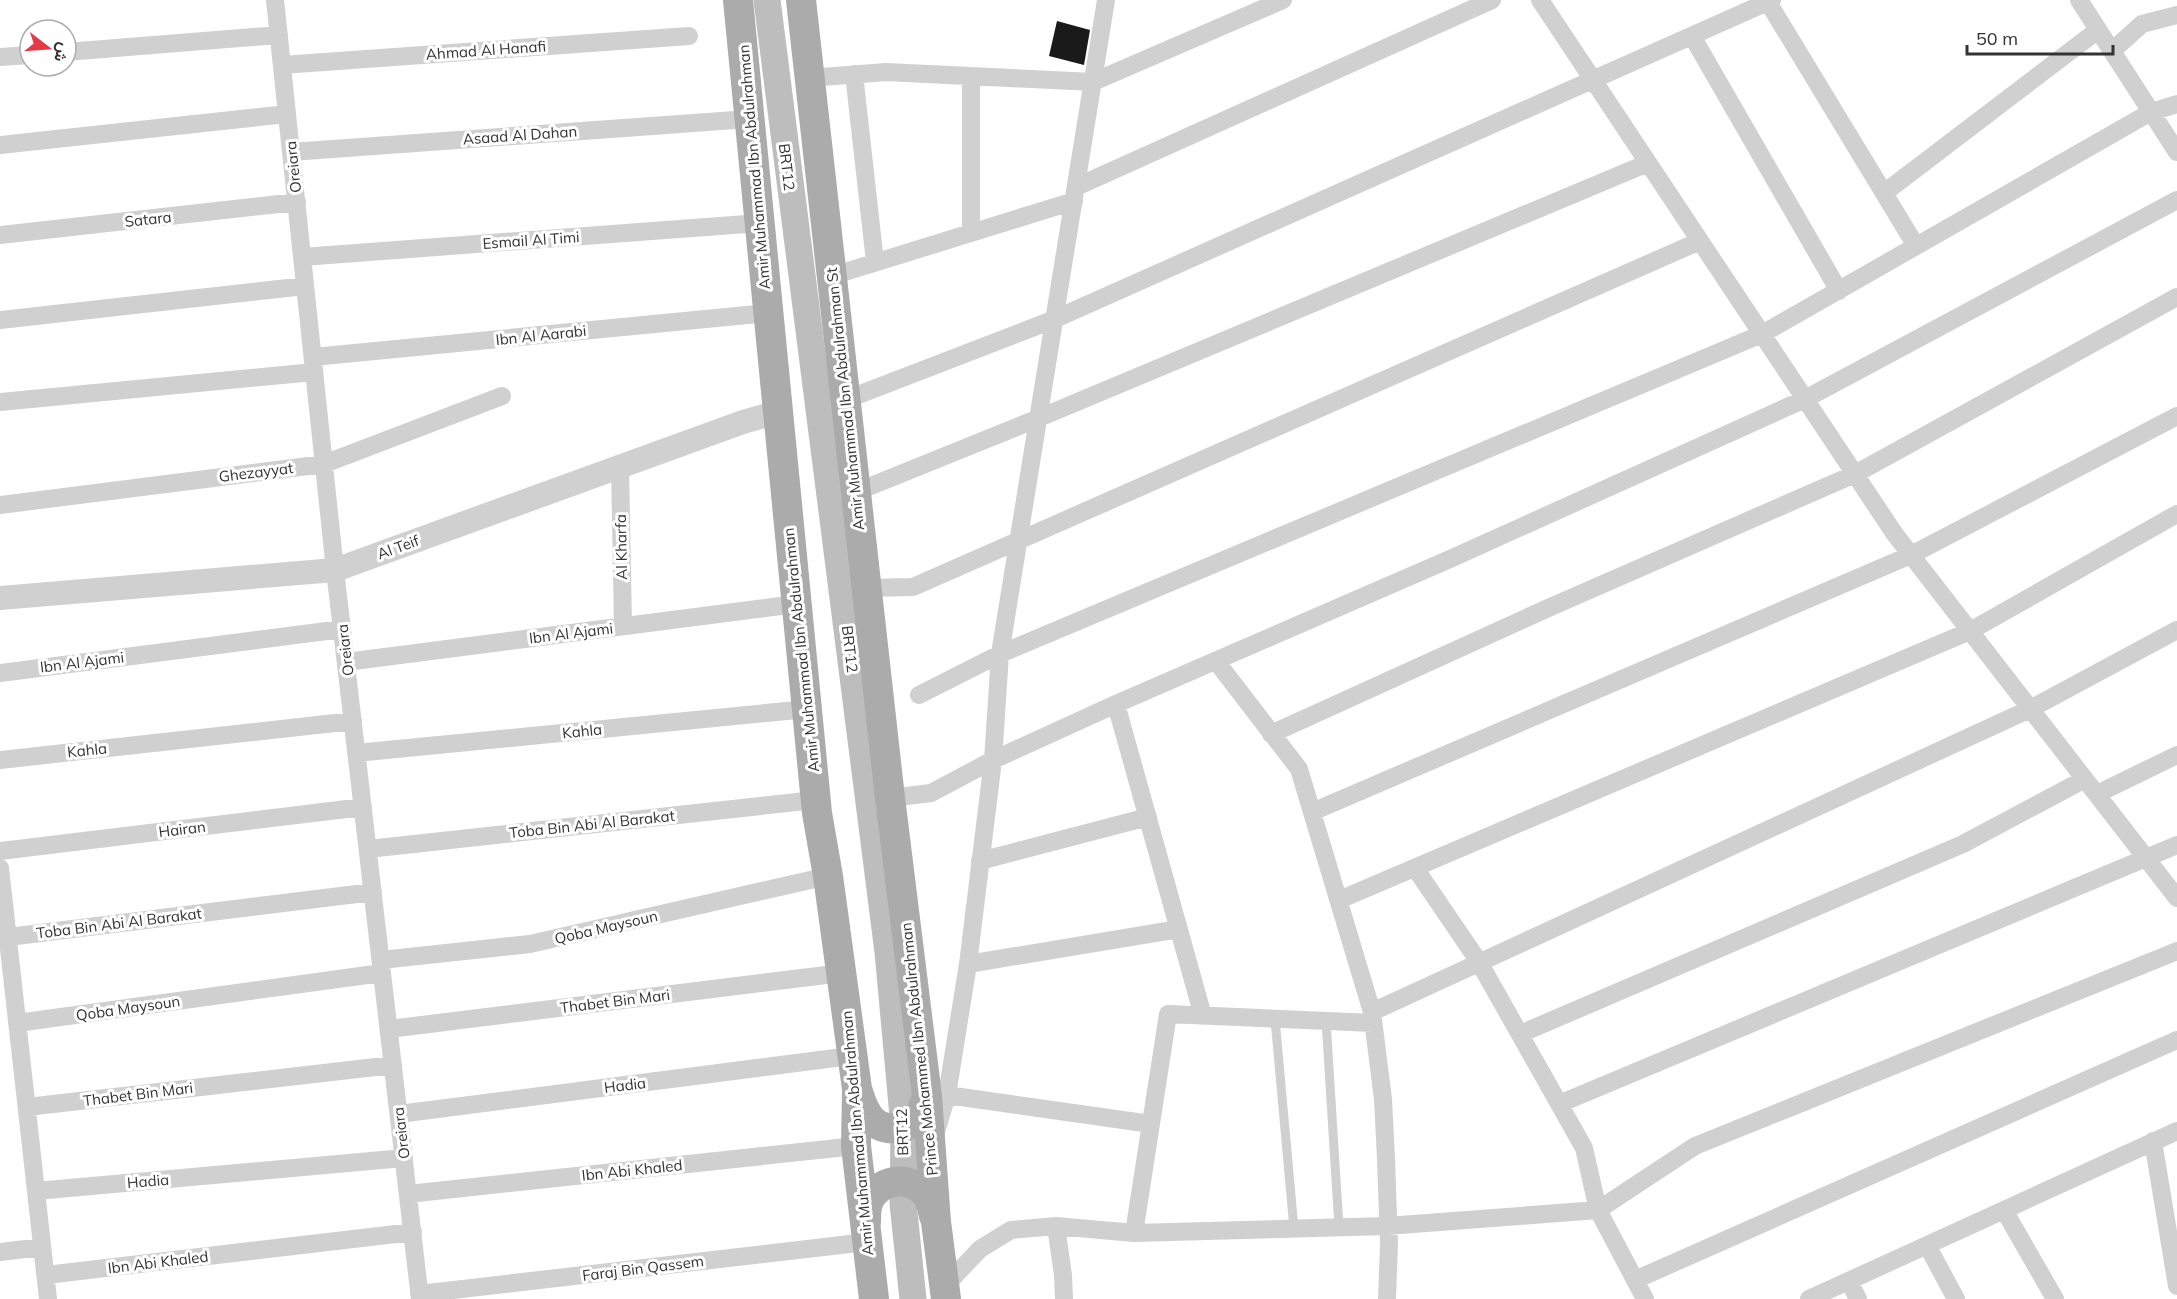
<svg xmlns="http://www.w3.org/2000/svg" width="2177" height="1299" font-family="Mulish,Vazirmatn,sans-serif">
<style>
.building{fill:#1a1a1a}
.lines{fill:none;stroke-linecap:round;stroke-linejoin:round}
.service{stroke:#d0d0d0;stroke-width:9}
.minor{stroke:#d0d0d0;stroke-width:18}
.tertiary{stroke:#d0d0d0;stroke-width:24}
.secondary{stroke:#bdbdbd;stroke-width:27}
.primary{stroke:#ababab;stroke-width:30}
.labels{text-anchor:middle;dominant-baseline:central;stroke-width:6;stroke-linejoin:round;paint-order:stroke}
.street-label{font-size:15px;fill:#333;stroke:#fff}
</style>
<rect width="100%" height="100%" fill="#fff"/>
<path class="building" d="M1057,21L1090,30L1084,65L1049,56Z"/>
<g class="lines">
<path class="service" d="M1275,1019L1294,1229
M1326,1021L1339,1227"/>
<path class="minor" d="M275,0L335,570L420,1299
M1540,0L1894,533L2177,898
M2079,0L2177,152
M1768,2L1916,246
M1692,36L1839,291
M2112,51L2142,24L2177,15
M66,52L279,35
M0,57L30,55
M282,65L689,36
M854,74L875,262
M971,76V233
M809,78L886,72L1093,82L1283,0
M0,145L287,114
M291,152L749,119
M1076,187L1492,0
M1884,193L2098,30
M0,235L297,202
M302,257L760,223
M832,276L1074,201
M0,320L305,286
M313,357L768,313
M845,400L1055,319L1772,0
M0,402L314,372
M620,467L623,626
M856,492L1039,418L1648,163
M0,505L324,464L502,396
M866,588L913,587L1700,241
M1216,661L1299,769L1372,1012L1383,1099L1386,1159L1389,1244L1387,1299
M346,662L796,604
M0,673L342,629
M919,695L1000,654L1762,334L2151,112L2177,104
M1116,704L1203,1016
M1271,734L1546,609L1855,474L2177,297
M356,753L807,709
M0,760L353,721
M2097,794L2177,755
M890,798L931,793L993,760L1116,704L1450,559L1805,399L2177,200
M1312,812L1911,555L2177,416
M368,849L815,800
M0,851L363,807
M980,861L1148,817
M0,868L48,1299
M1415,868L1479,962L1584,1148L1598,1210L1645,1299
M1339,900L1970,631L2177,514
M8,937L373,892
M381,960L530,944L828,876
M968,964L1179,929
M1372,1012L2030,709L2177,630
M17,1023L382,973
M389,1029L842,973
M1520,1034L1963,844L2085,779
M947,1095L1151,1124
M1559,1104L2177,845
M27,1107L393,1065
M399,1114L851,1056
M936,1132L947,1095L968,964L993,760L1000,654L1106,0
M2153,1141L2177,1286
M36,1191L404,1158
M408,1194L856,1146
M2004,1210L2055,1299
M1056,1226L1063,1275L1064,1299
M1134,1233L1168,1014L1373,1023
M1927,1245L1956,1299
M0,1252L42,1247
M46,1275L413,1232
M1635,1280L2177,1040
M1849,1281L1858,1299
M944,1287L980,1249L1011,1230L1056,1226L1134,1233L1387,1226L1598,1210L1695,1146L2177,951
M419,1294L867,1242
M1809,1299L2177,1131"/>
<path class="tertiary" d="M0,598L335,570L743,422L778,412"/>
<path class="secondary" d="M767,0L888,952L904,1127L903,1203L913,1299"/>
<path class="primary" d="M738,0L817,813L828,876L857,1089L856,1146L874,1299
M801,0L890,798L927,1096L936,1222L946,1299
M857,1089C860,1098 863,1108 868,1115C880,1134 909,1132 920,1114C923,1108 925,1102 927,1096
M866,1222C866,1215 866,1209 868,1203C877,1179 910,1174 926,1194C931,1200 932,1208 934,1216"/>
</g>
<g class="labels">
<g class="street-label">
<text transform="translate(486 50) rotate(-4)">Ahmad Al Hanafi</text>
<text transform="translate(520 135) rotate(-4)">Asaad Al Dahan</text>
<text transform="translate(293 167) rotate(-96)">Oreiara</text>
<text transform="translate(754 167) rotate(-95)">Amir Muhammad Ibn Abdulrahman</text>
<text transform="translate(787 167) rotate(83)">BRT12</text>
<text transform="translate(148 219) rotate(-6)">Satara</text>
<text transform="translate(531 240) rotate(-4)">Esmail Al Timi</text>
<text transform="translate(541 335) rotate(-6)">Ibn Al Aarabi</text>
<text transform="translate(845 399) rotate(-96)">Amir Muhammad Ibn Abdulrahman St</text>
<text transform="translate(256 472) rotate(-7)">Ghezayyat</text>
<text transform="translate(398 547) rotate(-20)">Al Teif</text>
<text transform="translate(621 547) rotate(-91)">Al Kharfa</text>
<text transform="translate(571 633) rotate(-7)">Ibn Al Ajami</text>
<text transform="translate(850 649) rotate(83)">BRT12</text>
<text transform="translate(345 650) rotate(-97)">Oreiara</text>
<text transform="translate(801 650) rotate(-96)">Amir Muhammad Ibn Abdulrahman</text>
<text transform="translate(82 662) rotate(-7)">Ibn Al Ajami</text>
<text transform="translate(582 731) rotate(-6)">Kahla</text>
<text transform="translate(87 750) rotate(-6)">Kahla</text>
<text transform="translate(592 824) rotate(-6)">Toba Bin Abi Al Barakat</text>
<text transform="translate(182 829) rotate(-7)">Hairan</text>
<text transform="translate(119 923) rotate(-7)">Toba Bin Abi Al Barakat</text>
<text transform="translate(606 927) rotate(-13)">Qoba Maysoun</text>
<text transform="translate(615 1001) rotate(-7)">Thabet Bin Mari</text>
<text transform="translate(128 1008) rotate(-8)">Qoba Maysoun</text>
<text transform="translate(919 1049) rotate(-96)">Prince Mohammed Ibn Abdulrahman</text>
<text transform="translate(625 1085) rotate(-7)">Hadia</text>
<text transform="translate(138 1094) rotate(-7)">Thabet Bin Mari</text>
<text transform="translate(902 1132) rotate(-92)">BRT12</text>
<text transform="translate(401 1133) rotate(-97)">Oreiara</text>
<text transform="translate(857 1133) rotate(-95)">Amir Muhammad Ibn Abdulrahman</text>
<text transform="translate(632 1170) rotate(-6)">Ibn Abi Khaled</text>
<text transform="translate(148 1181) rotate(-5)">Hadia</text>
<text transform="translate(158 1262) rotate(-7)">Ibn Abi Khaled</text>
<text transform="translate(643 1268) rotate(-7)">Faraj Bin Qassem</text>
</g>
</g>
<g transform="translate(48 48) rotate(107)"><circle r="28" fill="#ffffff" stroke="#adadad" stroke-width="1.5"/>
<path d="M0-4.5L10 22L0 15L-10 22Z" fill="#e63946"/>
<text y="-9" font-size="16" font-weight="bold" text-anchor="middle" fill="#333333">ش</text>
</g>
<path d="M1967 45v9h146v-9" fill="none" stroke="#333333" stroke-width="3"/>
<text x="1976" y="45" font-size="18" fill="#333333" stroke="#ffffff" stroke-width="4.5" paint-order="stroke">50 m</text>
</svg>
